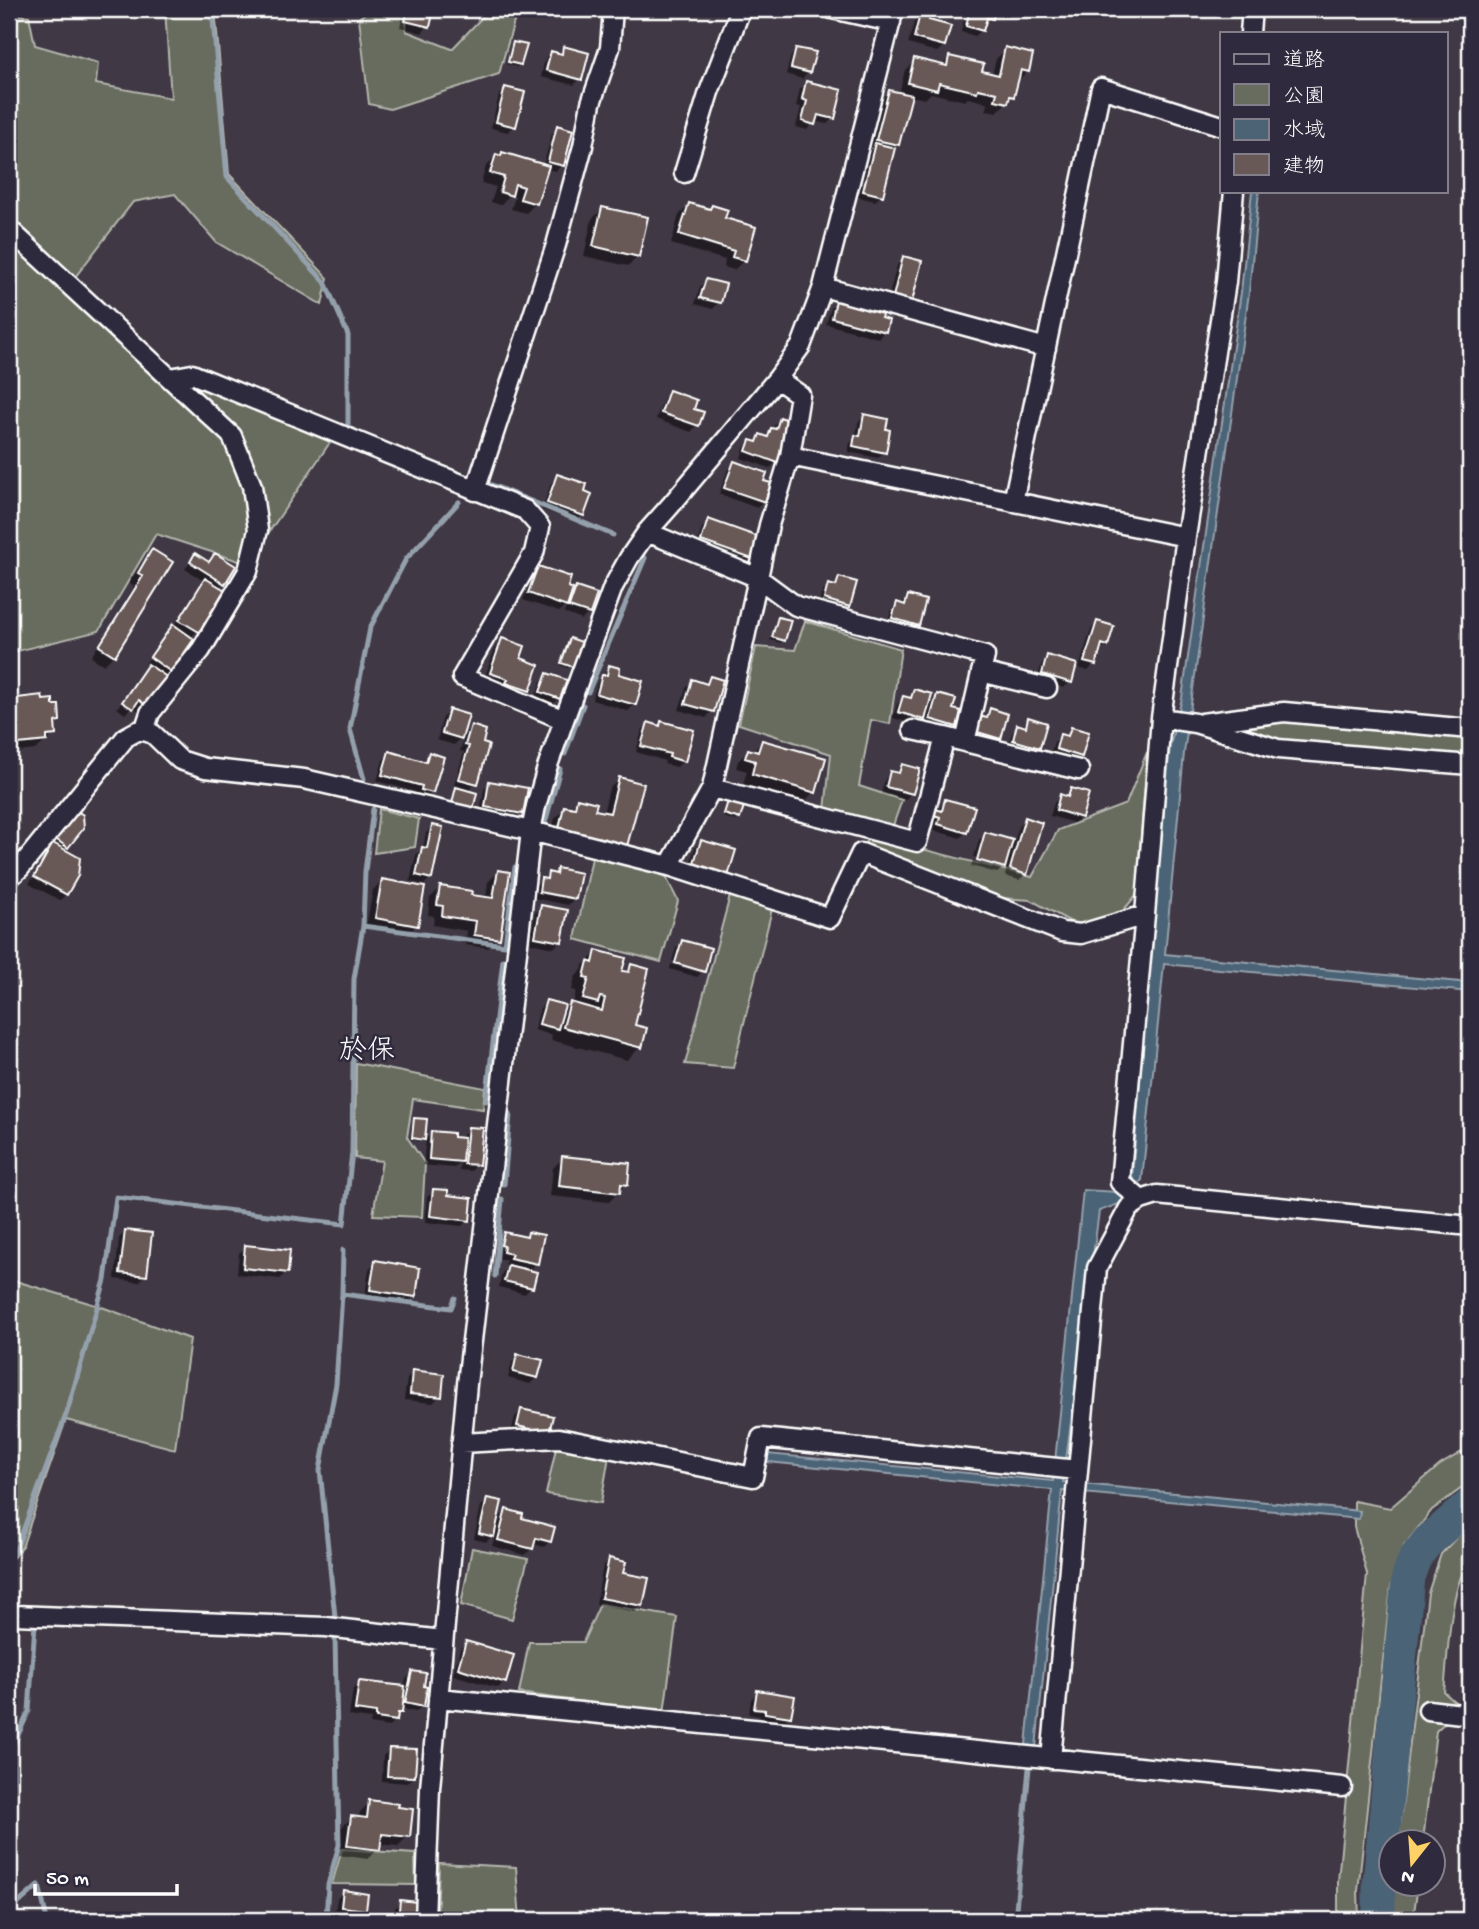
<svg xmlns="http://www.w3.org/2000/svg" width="1479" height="1929" font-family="'Gochi Hand','Klee One',sans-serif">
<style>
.green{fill:#686c5e;stroke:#b4b6ae;stroke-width:2}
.water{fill:#4c6376;stroke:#94a1ad;stroke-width:2}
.shadow{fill:#0007}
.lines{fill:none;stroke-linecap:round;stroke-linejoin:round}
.stream{stroke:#94a1ad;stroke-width:5}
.river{stroke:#4c6376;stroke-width:33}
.building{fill:#685856;stroke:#fff;stroke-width:2}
.street-casing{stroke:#fff;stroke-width:23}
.street{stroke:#2f2a3d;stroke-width:18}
.labels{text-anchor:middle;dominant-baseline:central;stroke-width:5;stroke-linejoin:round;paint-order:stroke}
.neighbourhood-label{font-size:28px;fill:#fff;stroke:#2f2a3d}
</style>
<rect width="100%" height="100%" fill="#403844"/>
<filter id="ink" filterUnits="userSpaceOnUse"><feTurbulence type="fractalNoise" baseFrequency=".0143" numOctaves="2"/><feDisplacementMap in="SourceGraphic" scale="14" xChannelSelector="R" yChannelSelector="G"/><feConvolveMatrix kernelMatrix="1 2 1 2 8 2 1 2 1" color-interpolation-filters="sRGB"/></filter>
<g filter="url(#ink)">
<path class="green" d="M165,9H215L229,174L328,278L322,305L216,242L175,194L133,202L72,281L9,223V14L29,16L35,45L98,63L96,84L171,98Z
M370,9H407L406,31L452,49L490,9H496L515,18L499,74L390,109L369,104L359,18Z
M9,239L227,442L247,489L251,528L245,563L156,534L99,631L9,653Z
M196,383L333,438L265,538L257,484L191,389Z
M805,621L901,649L890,724L871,720L859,786L902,800L891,831L825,810L831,754L739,724L756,647L795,650Z
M1282,719L1470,735V760L1278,743L1232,728L1237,723Z
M1147,752L1137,894L1118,917L1080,927L1031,900L987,897L863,845L871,836L1032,877L1058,830L1126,804Z
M379,809L419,819L415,847L374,853Z
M593,853L663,871L678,901L661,962L575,939Z
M731,892L773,905L733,1068L685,1064Z
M356,1063L485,1088L483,1109L413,1099L407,1137L425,1164L422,1217L373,1215L382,1161L355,1158Z
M9,1279L99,1306L190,1339L175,1449L66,1420L22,1547L9,1562Z
M1470,1447V1482L1432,1510L1404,1546L1391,1586L1358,1891L1359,1920H1338V1881L1367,1574L1354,1527V1501L1390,1508L1440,1465Z
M556,1448L609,1456L601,1503L546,1494Z
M1470,1523V1561C1449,1585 1448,1658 1444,1692L1457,1704L1449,1719L1436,1731L1423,1841L1398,1842L1428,1593L1441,1554Z
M472,1548L528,1559L512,1619L461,1605Z
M600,1604L677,1617L664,1713L519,1693L529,1642H583Z
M342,1849L415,1854L416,1885L332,1884Z
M439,1863L516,1867L520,1920H437Z
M1392,1884H1418L1413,1920H1392L1390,1904Z"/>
<path class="water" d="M1252,191H1259L1249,293L1184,753L1165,954L1470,983V992L1164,964L1142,1180L1122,1203L1099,1211L1063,1482L1360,1511L1359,1519L1062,1491L1036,1747L1026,1745L1052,1490L768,1462V1454L1053,1481L1083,1190L1118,1192L1132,1178L1150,959L1170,746L1182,698L1241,292Z"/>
<path class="shadow" d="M404,9H433L428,26L422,33L400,27Z
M958,9H994L991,18L985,25L983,24L982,30L975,36L961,32L964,19L956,17Z
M921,16L944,46L937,52L908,44L914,22Z
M514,44L520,64L517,67L506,64L511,46Z
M564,48L580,79L574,85L541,77L545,59L552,53L557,55Z
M1006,49L1028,71L1018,81L1013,96L997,112L986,110L988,103L968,98L965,101L931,93L925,99L910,96L898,145L893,149L882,195L875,201L858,197L870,151L874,147L871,146L883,98L889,92L899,94L905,70L915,60L941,66L949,58L980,72L992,75L996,59Z
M797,50L809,72L802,79L786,74L791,56Z
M807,83L833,118L827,124L814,121L807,130L796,127L801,107L796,106L800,89Z
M506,89L514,126L508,132L491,128L499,95Z
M558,127L562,165L556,171L546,169L536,203L526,213L511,209L515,197L510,195L500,205L491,202L496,187L481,183L486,166L496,156L543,166L552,134Z
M689,205L723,219L744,260L734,270L724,267L725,260L671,244L679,215Z
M602,209L638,256L628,266L584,256L592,219Z
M904,258L910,301L904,307L887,303L897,265Z
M706,281L719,302L713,309L695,304L700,287Z
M837,302L879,319L885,331L878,338L826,324L831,308Z
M670,392L692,410L697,425L691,432L656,419L664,398Z
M865,416L884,452L878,458L848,452L850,443L856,437L858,422Z
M781,419L777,462L770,468L741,458L744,448L750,442L754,443L760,436H765L773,430L774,425Z
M734,463L762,482L769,484L763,501L757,508L719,494L728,469Z
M558,476L582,515L576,521L542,510L551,483Z
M709,521L750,558L744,564L696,547L702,528Z
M153,551L114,655L104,665L91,657L134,587L129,583L143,561Z
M196,555L208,563L215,555L224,583L218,588L197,631L190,638L191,639L164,677L147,706L140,712L133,706L125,714L117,708L148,667L145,664L167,633L173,627L199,586L204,581L185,569Z
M538,568L566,588L569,596L576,589L588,613L582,620L564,613L567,605L559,612L523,600L532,574Z
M840,579L849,606L842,613L818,606L822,592L829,586L833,587Z
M908,597L917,625L911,631L887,624L891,611L897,604L901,605Z
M778,619L783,640L781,643L770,640L776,621Z
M1098,623L1106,645L1100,651L1094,664L1088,671L1079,668L1091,629Z
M502,640L518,660L528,690L522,697L484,679L496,646Z
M570,640L571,666L568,668L560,665L568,642Z
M1048,657L1070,682L1064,688L1037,680L1042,663Z
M610,667L635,704L628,711L592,700L597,683Z
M548,675L558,698L552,705L535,699L541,681Z
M710,678L712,711L706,718L679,710L686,688L692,681L703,685Z
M915,691L927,707L938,696L951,710L955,726L949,732L925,726L928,714L917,725L893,718L897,704L904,698L908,699Z
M41,697L58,721L54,725L55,734L35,750L9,753V701Z
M990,710L1000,738L993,744L969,738Z
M449,711L461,738L471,727L476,783L467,792L471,809L450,806L454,792L460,786L454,785L464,752L460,751L465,734L454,745L437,740L443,717Z
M1029,719L1038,747L1032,753L1008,746L1012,733L1018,726L1022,727Z
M662,723L683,761L677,767L664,764L665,761L636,752L642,730L649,724L658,727Z
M1072,729L1081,756L1074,763L1050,755L1054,742L1061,736L1065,737Z
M762,742L814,792L804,802L743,784L747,771L736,768L738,761L748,751L752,752Z
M389,753L423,763L429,754L431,793L425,799L415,796L416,792L377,781L383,760Z
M902,766L911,793L905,800L881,793L885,779L891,773L895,774Z
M619,779L626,845L616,855L550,838L555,818L565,808L569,809L578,800L593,811L603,813L609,789Z
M490,783L521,813L515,820L480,813L484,789Z
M1072,789L1081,817L1074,823L1050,816L1054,803L1061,796L1065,798Z
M946,801L966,832L960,838L933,830L935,823L929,822L930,817L936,811H938L940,807Z
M728,803L738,818L736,821L723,817L726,806Z
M69,818L82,827L63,851L66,894L60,900L29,884L47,852L52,847L48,844Z
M1025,819L1026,874L1019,880L1005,876L1008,862L1002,868V865L974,857L979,840L985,834L1014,842L1019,826Z
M433,826L430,878L424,885L410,881L416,855L423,848L426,833Z
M701,842L734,851L688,872L695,848Z
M973,860L1002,869L997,873L971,866Z
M558,870L575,898L568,905L533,898L535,886L549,874L553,875Z
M498,872V938L488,948L465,945L467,931L433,925L434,916L428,915L430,898L440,888L486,898L488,882Z
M383,880L417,925L407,935L366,927L373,890Z
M542,907L560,941L554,948L530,943L535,913Z
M682,942L703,971L702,972V969L672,961L676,948Z
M597,952L620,972L625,973L631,966L633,1026L640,1047L627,1060L551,1040L552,1035L534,1030L540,1008L546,1002L560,1014L570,1004L573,1005L576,991L572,990L575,977L582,970L583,965Z
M671,964L701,973L697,977L670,969Z
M415,1120L424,1139L421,1141L410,1140L412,1122Z
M469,1129L477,1165L471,1171L459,1170L460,1162L454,1168L423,1165L426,1139L432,1133L451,1138L462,1139L463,1135Z
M563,1158L626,1184L609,1202L550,1196L553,1168Z
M434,1191L446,1197L468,1220L462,1226L425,1222L427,1197Z
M125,1232L146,1275L139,1282L115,1279L119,1238Z
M505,1234L524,1238L529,1234L536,1263L528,1272L531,1287L525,1294L499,1287L502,1273L510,1265L505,1264L506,1260L497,1258L499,1252L496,1251L498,1241Z
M246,1247L286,1272L280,1279L237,1274L239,1253Z
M375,1262L414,1297L408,1303L365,1296L369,1269Z
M518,1356L537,1377L530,1384L508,1378L512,1362Z
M413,1372L440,1396L433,1403L404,1400L407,1379Z
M521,1410L547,1432H511L515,1417Z
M488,1500L495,1522L506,1511L550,1541L544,1547L533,1544L532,1548L525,1555L492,1546L496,1532L486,1542L474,1539L481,1506Z
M609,1560L621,1574L642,1605L635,1612L596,1604L603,1566Z
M466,1643L504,1682L498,1688L453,1675L460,1649Z
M412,1673L422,1706L416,1712L401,1709L395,1720L389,1727L370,1724L371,1719L349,1716L353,1689L359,1683L404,1688L406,1679Z
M758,1692L790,1717L783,1723L759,1719L760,1716L749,1714L751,1699Z
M390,1749L414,1777L407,1783L382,1781L383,1756Z
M370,1802L408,1836L398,1846L379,1844L378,1849L368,1859L338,1855L341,1828L351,1818L359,1819L360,1812Z
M343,1892L365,1909L358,1915L335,1912L337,1899Z
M401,1902L415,1903L413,1920H393L395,1908Z"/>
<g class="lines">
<path class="stream" d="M212,9L227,177L325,282L348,335V431H350
M487,483L613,535
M588,692L645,558
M565,754L583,705
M364,779L350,729L370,628L406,559L459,502
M545,823L560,769
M363,926L505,945L515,867
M486,1101L503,960
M504,1184L510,1114
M495,1276L502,1199
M342,1294L343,1250
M9,1557L17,1547L67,1412L105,1280L116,1197L344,1224L352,1152L354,979L363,926L365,871L373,809
M335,1617L320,1470L336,1384L342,1294L451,1308L455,1298
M35,1624L29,1711L13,1746L14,1907L39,1885L47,1920
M326,1920L328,1885L339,1845L335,1636
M1015,1920L1029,1768"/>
<path class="river" d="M1379,1920V1883L1408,1577L1415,1558L1428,1541L1470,1505"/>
</g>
<path class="building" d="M408,9H434L430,27L405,21Z
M962,9H995L993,19L987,18L983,31L966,26L969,13L961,11Z
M920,14L930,16L929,20L951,26L945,46L914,38Z
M513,42L527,45L521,65L508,62Z
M563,46L589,53L582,80L546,70L551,51L562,54Z
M1005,47L1033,54L1029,72L1021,70L1014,97L1010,96L1008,103L995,100L997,93L978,89L977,92L939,83L937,90L908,83L914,58L947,66L949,56L984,64L982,71L999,75Z
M796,48L816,52L810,73L791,68Z
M806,81L842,90L835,119L818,115L815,125L802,121L807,101L802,99Z
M505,87L525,92L516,127L496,122Z
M889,90L912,95L899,145L876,140Z
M557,125L573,130L564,166L548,162Z
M875,143L895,148L883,196L863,191Z
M502,152L549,166L537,204L520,199L524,187L515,184L512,196L500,192L504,177L490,173L496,154L501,156Z
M689,203L710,209L712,205L728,210L725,218L756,227L746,261L732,257L734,251L679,234Z
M602,207L648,217L639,257L593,246Z
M903,256L922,261L912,302L893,297Z
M706,279L726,284L721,303L700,298Z
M836,300L883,312L881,318L889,320L886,332L832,318Z
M669,390L697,400L694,409L704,412L699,426L661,413Z
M864,414L888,419L886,429L890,430L886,453L853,446L855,435L860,436Z
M780,417L788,420L783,436L787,437L778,463L746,451L750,440L757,442L760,434L768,437L771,428L776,429Z
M734,461L767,473L764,481L771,483L765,502L724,488Z
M557,474L587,484L585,491L592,494L584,516L547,503Z
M708,519L759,537L752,559L701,541Z
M152,549L173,562L115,656L99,646L143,576L138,573Z
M195,553L209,562L215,553L236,566L225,584L190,562Z
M538,566L571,577L568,587L573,589L567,607L528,593Z
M839,577L857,582L850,607L824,599L828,584L836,586Z
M205,578L225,590L199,632L179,620Z
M576,587L597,594L590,614L569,607Z
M908,595L926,600L919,626L892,618L897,602L905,605Z
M778,617L791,620L785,641L772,637Z
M1097,621L1114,626L1108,646L1102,644L1096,665L1084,662Z
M173,624L194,639L171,672L150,657Z
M502,638L525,646L521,658L539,665L530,691L506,683L508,679L490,673Z
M570,638L582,642L573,667L561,663Z
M1047,655L1077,664L1072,683L1042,674Z
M148,664L168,678L148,707L139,700L133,709L122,702Z
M609,665L620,668L619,674L643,681L636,705L597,694L602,675H607Z
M547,673L567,680L560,699L540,692Z
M710,676L723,680L714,712L685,704L692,679L707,684Z
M914,689L932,694L925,720L898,712L903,696L911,698Z
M937,694L956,699L953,709L961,711L957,727L930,719Z
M42,695L43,700L53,699V705H59L60,721L55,722L56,735L47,736V741L9,745V699Z
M990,708L1008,714L1001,739L974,731L979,716L987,718Z
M449,709L469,715L462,739L442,733Z
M1028,717L1047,723L1040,748L1013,740L1017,724L1026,727Z
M661,721L694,730L685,762L669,757L670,754L641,746L648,722L660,726Z
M471,725L486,730L483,743L489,745L478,784L459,779L469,746L465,745Z
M1071,727L1089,732L1082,757L1056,749L1060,734L1068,736Z
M762,740L826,758L816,793L752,774L755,761L745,758L748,749L758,752Z
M389,751L426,762L429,752L444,757L433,793L421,790L422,786L382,775Z
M902,764L920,769L913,794L886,787L890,771L899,773Z
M619,777L644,784L627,846L559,828L564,806L575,808L577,798L597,803L595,810L610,813Z
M489,781L528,788L523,814L485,807Z
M456,787L477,793L473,810L452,803Z
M1071,788L1089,793L1082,818L1056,810L1060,794L1068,797Z
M945,799L975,807L967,833L938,824L940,817L934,815L936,809L942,811Z
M728,801L744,806L740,819L724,814Z
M76,810L83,815L84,828L68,848L53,837Z
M1025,817L1042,823L1027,875L1010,869Z
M432,825L443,827L432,879L416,875L422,847L427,848Z
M985,832L1013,840L1005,868L977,860Z
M701,840L736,850L728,876L693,866Z
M53,843L80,858L78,876L67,895L34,877Z
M557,868L581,873L576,899L539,892L541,878L547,879L548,872L556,874Z
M498,870L510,872L500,939L474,935L476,921L442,916L443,906L437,905L440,886L472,891L471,895L493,898Z
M382,879L425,887L418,926L375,918Z
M541,905L568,910L562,942L535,937Z
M682,940L711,948L705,972L675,963Z
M596,950L626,958L622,971L629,972L631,964L649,969L635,1025L647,1028L642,1048L563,1027L570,1002L602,1011L605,998L600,997L598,1003L583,999L589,978L584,977L588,961L593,963Z
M546,1000L565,1005L558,1029L539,1024Z
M414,1118L427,1119L425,1140L412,1138Z
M468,1127L483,1128L479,1165L464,1164Z
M431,1131L453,1133V1137L464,1138L462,1162L429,1159Z
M562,1156L630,1163L628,1185L621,1184L620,1193L559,1186Z
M433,1189L448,1190V1195L472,1198L470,1221L430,1216Z
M125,1230L152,1233L147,1276L120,1273Z
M504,1232L527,1237L528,1232L544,1235L538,1264L510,1258L512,1254L503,1252L504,1246L501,1245Z
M245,1245L290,1250L288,1273L243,1268Z
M375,1260L420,1268L416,1297L370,1290Z
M508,1265L537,1272L533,1288L504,1281Z
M517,1354L543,1360L538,1378L513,1372Z
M412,1370L444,1374L442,1397L410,1394Z
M521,1409L553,1416L549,1433L517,1426Z
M487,1498L502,1501L494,1537L479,1533Z
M506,1509L523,1514L522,1518L555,1527L551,1542L536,1538L533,1549L498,1540Z
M609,1558L626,1562L623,1573L649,1578L643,1606L601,1598Z
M466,1641L514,1655L506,1683L458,1668Z
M412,1671L426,1673L424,1686L427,1687L424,1707L405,1703Z
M359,1681L405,1686L402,1713H398L397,1721L376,1718V1713L355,1710Z
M757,1690L795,1696L791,1717L765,1713V1710L754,1709Z
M389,1748L417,1749L415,1777L387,1776Z
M369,1800L399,1804L398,1807L413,1809L410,1837L382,1834L380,1850L347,1846L351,1816L367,1818Z
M343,1890L368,1894L366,1910L341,1907Z
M400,1900L417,1902L415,1920H398Z"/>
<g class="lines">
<defs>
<path id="street" d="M832,9L891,22
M1250,33L1252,9
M684,173L709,92L741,9
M9,229L232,436L252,486L258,530L248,571L201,650L150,713L144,731
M823,287L1046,348
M170,378L192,374L525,510L540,527L534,553L462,677L564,720
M790,456L1186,537
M475,491L556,245L583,146L591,103L610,48L613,9
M1013,502L1101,88L1222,126
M981,672L1047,688
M1161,718L1195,723L1278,749L1470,765
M1202,723L1284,712L1470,729
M913,730L945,737
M965,742L1079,770
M712,788L917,842L945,737L965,742L985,656L796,606L758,578L769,525L790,456L800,395L777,379
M669,866L830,918L861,853L1062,932L1081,934L1145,915
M9,878L20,868L126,737L137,731H144L153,734L180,760L205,768L304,779L531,831L669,866L712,788L758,578L647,532
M1141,1200L1120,1182L1145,915L1161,718L1186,537L1226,282L1234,191
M461,1443L559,1438L753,1477L761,1438L1078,1470
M9,1613L14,1615L326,1627L443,1640
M438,1698L1342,1787
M1428,1710L1470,1715
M1051,1759L1097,1268L1129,1208L1141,1200L1157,1195L1470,1226
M425,1920L430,1788L467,1384L531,831L536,806L547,768L564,720L613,587L629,558L647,532L671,505L777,379L801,346L823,287L894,9"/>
</defs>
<use href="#street" class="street-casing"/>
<use href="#street" class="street"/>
</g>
</g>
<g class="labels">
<g class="neighbourhood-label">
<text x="367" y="1052">於保</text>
</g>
</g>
<rect width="1479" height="1929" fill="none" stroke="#2f2a3d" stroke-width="35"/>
<rect x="18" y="18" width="1444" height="1894" fill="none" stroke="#fff" stroke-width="2.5" filter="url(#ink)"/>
<rect x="1220" y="32" width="228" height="161" fill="#2f2a3d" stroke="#827f8b" stroke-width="2"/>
<rect x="1234" y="54" width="35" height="10" fill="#2f2a3d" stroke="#827f8b" stroke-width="2"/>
<text x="1283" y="66" font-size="21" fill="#ffffff">道路</text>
<rect x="1234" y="84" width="35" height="21" fill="#686c5e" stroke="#827f8b" stroke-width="2"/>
<text x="1283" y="102" font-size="21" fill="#ffffff">公園</text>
<rect x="1234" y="119" width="35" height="21" fill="#4c6376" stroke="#827f8b" stroke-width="2"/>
<text x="1283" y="136" font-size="21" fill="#ffffff">水域</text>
<rect x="1234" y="154" width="35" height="21" fill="#685856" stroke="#827f8b" stroke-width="2"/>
<text x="1283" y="172" font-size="21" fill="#ffffff">建物</text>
<g transform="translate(1412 1863) rotate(197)"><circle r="33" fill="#2f2a3d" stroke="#827f8b" stroke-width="2"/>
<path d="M0-5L12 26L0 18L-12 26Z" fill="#ffd166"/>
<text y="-10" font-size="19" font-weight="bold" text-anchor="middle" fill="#ffffff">N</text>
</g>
<path d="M35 1884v10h142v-10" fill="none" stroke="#ffffff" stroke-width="3.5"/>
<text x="46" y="1884" font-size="21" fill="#ffffff" stroke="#2f2a3d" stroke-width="5" paint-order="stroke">50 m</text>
</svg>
